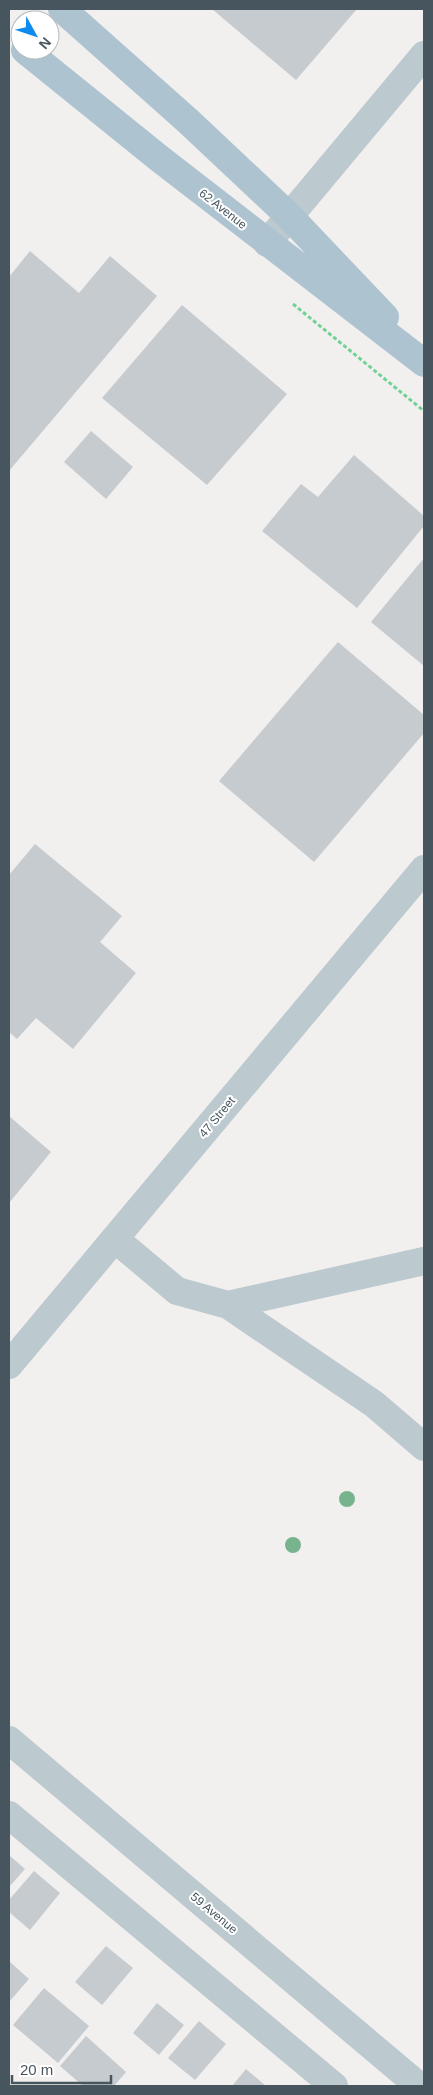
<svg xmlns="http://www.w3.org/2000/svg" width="433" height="2095" font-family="Arial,sans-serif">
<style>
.building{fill:#c6cbcf}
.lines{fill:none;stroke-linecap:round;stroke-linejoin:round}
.path{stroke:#71d296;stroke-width:3;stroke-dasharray:4 2.5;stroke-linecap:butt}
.minor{stroke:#bcc9cf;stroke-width:28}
.major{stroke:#adc3d0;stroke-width:28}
.tree{fill:#77b48d}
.labels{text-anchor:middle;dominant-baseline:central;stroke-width:4;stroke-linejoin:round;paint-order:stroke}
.street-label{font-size:12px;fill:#46555e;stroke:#fff}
</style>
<rect width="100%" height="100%" fill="#f2efef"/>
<path class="building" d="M212,9H357L296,80Z
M30,251L79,293L110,256L157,296L9,471V277Z
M182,305L287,394L207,485L102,398Z
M91,431L133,467L106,499L64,462Z
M354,455L424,516V526L357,608L262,531L301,484L318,497Z
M424,558V666L371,622Z
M338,642L424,715V733L314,862L219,781Z
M35,844L122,916L100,942L136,973L73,1049L36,1018L17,1039L9,1032V875Z
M9,1116L51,1152L9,1203Z
M9,1855L25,1869L9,1887Z
M34,1871L60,1893L30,1930L9,1912V1900Z
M106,1946L133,1968L102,2005L75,1982Z
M9,1961L29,1979L9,2002Z
M44,1988L89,2026L58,2063L13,2025Z
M157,2003L184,2025L159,2055L133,2033Z
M199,2021L226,2044L195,2080L168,2058Z
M86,2036L126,2072L114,2086H83L60,2066Z
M246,2069L266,2086H232Z"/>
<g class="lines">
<path class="path" d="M293,304L424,411"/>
<path class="minor" d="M267,243L424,55
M115,1239L177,1291L228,1305L424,1261
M228,1305L374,1404L424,1447
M9,1365L424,869
M9,1740L419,2086
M9,1815L334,2086"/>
<path class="major" d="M62,9L188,121L289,216L385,317
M25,50L160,159L424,363"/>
</g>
<g class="tree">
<circle cx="347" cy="1499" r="8"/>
<circle cx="293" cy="1545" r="8"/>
</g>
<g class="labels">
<g class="street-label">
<text transform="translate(223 209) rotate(38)">62 Avenue</text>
<text transform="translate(217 1117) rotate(-50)">47 Street</text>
<text transform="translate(214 1913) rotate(40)">59 Avenue</text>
</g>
</g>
<rect width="433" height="2095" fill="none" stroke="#46555e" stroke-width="20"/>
<g transform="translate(35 35) rotate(130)"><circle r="24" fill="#ffffff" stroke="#b5bbbf"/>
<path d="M0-4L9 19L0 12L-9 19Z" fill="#0e8bec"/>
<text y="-8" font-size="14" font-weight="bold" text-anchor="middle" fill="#46555e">N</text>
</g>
<path d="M12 2075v8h99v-8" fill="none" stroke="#46555e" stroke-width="2.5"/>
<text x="20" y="2075" font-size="15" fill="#46555e" stroke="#ffffff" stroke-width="4" paint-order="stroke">20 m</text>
</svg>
